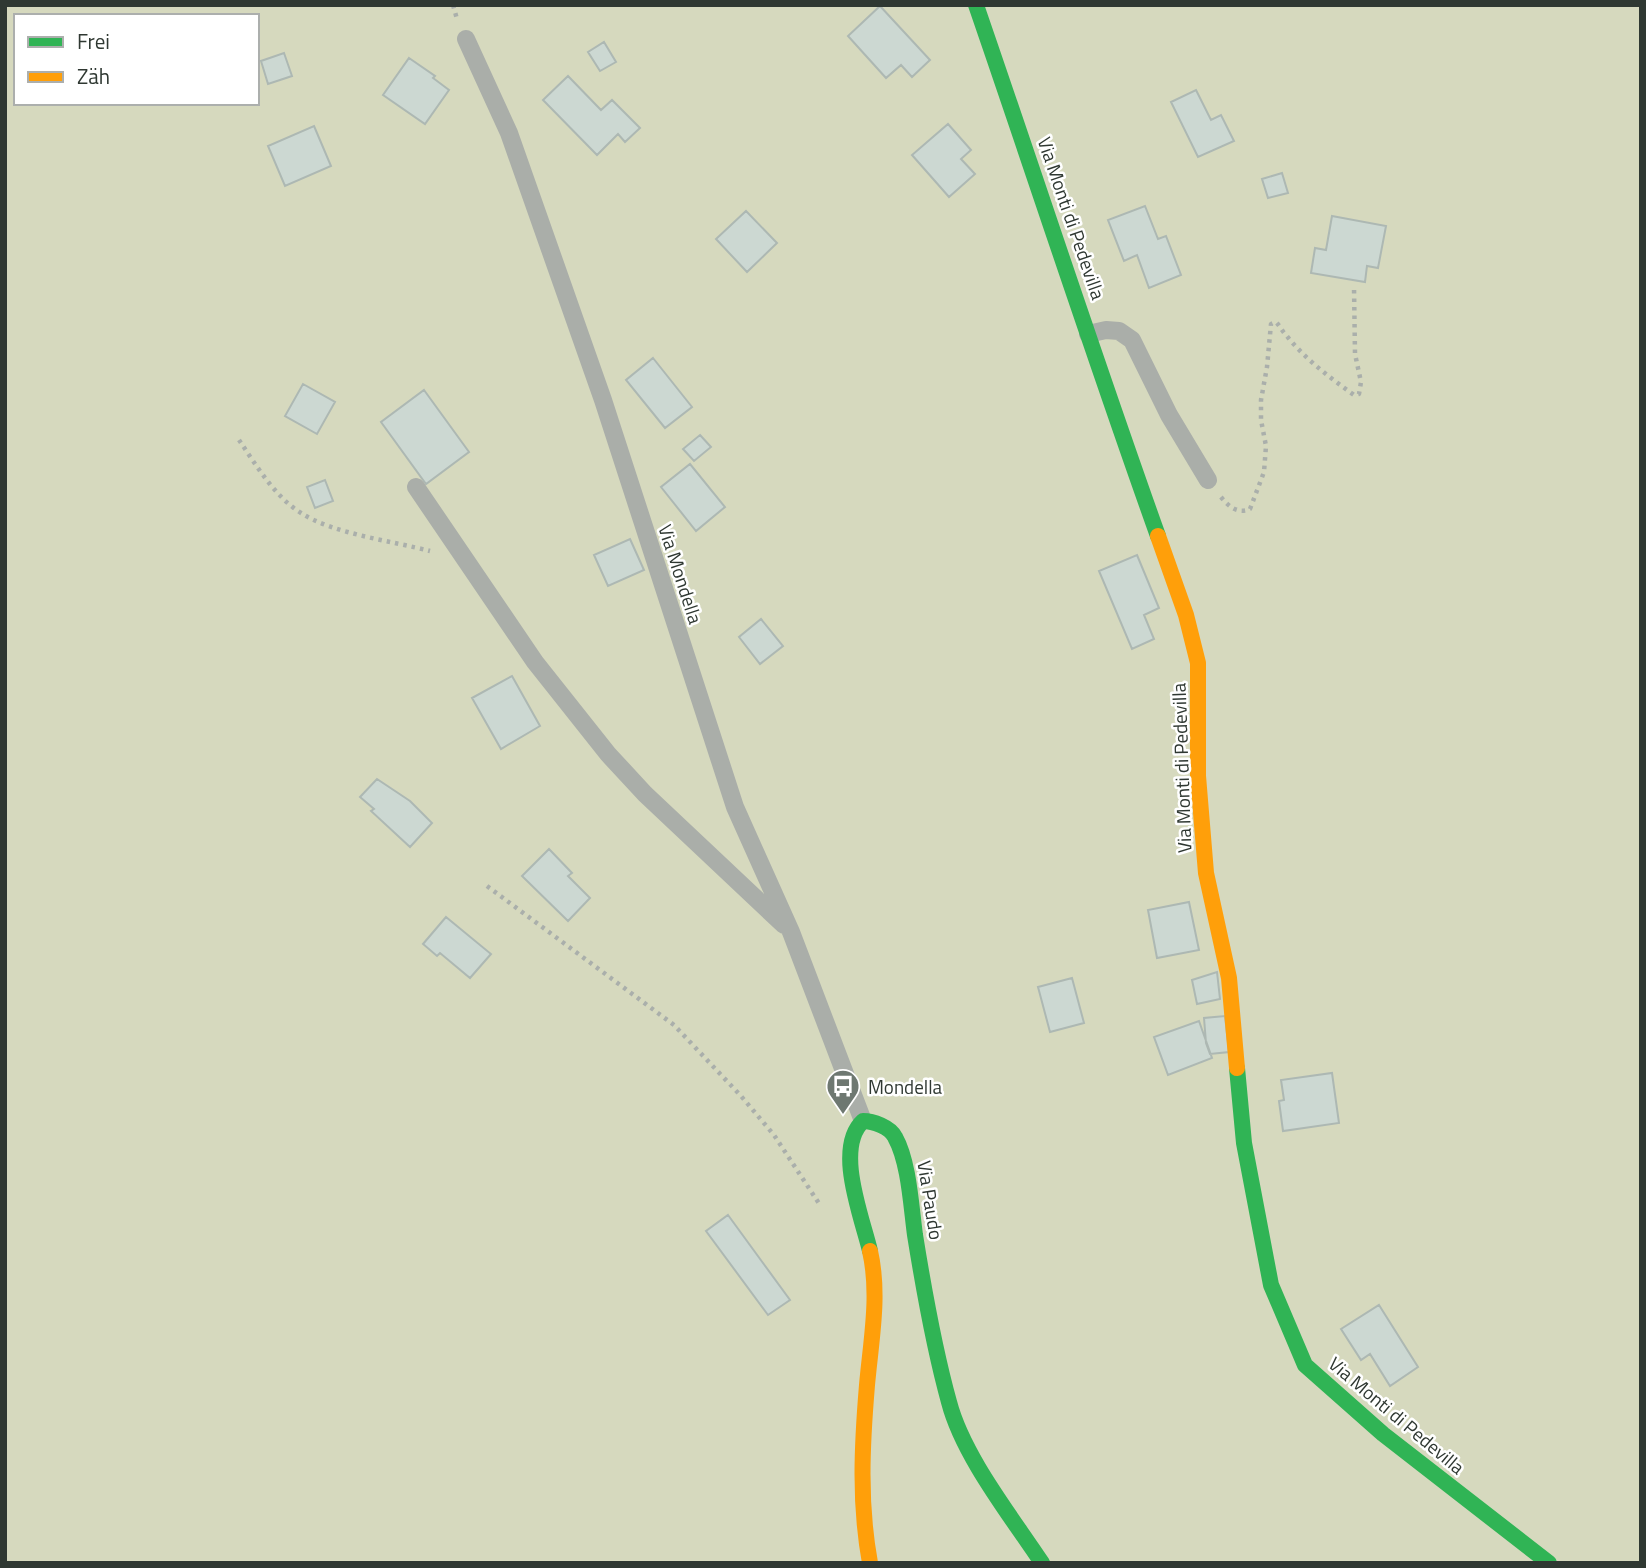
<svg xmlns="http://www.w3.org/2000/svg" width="1646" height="1568" font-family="'Titillium Web',sans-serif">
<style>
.green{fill:#d6d9be;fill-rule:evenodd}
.building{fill:#ccd8d2;stroke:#adb8b3;stroke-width:2}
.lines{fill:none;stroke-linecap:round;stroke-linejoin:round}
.path{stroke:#aaafab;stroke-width:4.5;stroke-dasharray:3.5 5;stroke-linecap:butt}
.lane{stroke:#aaaea9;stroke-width:18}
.fast{stroke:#30b455;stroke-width:16}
.slow{stroke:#ff9f0a;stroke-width:16}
.labels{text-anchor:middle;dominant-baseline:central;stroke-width:5;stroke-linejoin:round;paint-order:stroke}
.street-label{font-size:19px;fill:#2f3832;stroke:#fff}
.poi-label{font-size:19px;fill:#2f3832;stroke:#fff;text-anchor:start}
</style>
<rect width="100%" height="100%" fill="#e3f0e7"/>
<path class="green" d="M5,5H1641V1563H5ZM16,16H257V103H16Z"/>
<path class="building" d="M880,6L930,60L912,77L901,65L886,78L848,36Z
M604,42L616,62L600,71L588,52Z
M284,53L292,76L268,84L261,61Z
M409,58L435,76L433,78L449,90L425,124L383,95Z
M568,76L601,110L612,100L640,128L625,142L618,134L597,155L543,100Z
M1196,90L1211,120L1221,115L1234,141L1198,157L1171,102Z
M948,124L971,150L961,159L975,174L949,197L912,155Z
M314,126L331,166L285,186L268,146Z
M1282,173L1288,193L1268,198L1262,179Z
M1145,206L1158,239L1166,236L1181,275L1149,288L1137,255L1124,261L1108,220Z
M746,211L777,243L747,272L716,239Z
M1332,216L1386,226L1378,268L1367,266L1365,282L1311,273L1315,248L1326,250Z
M653,358L692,407L665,428L626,380Z
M303,384L335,402L317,434L285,416Z
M424,390L469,452L426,484L381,422Z
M700,435L711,447L694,461L683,449Z
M690,464L725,507L696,531L661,487Z
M325,480L333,501L315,508L307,487Z
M630,539L644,570L608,586L594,555Z
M1137,555L1159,608L1144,615L1154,639L1132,649L1099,571Z
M761,619L783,646L760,664L739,637Z
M512,676L540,726L501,749L472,698Z
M377,779L410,801L432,823L410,847L371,811L374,809L360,797Z
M549,849L572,873L568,876L590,898L568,921L522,876Z
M1189,902L1199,950L1157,958L1148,910Z
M446,917L491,954L470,978L440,953L437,956L423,944Z
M1217,972L1220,999L1197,1004L1192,980Z
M1072,978L1084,1023L1050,1032L1038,987Z
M1225,1016L1229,1052L1210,1054L1206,1043L1204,1018Z
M1199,1021L1212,1058L1168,1075L1154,1037Z
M1332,1073L1339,1123L1283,1131L1279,1101L1284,1100L1281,1080Z
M728,1215L790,1300L768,1315L706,1231Z
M1379,1305L1418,1367L1390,1386L1370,1354L1361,1360L1341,1329Z"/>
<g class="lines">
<path class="path" d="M453,5L457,19
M239,440C256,465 275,497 301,513C334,534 392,541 430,551
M1221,497C1229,507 1238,514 1250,509L1264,472L1266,446L1261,420V400L1267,367L1271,324L1276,322C1280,326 1282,331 1286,335C1305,359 1329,377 1354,395L1359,394L1361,382L1355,354L1354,287
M487,886L674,1025L741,1096L774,1135L820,1205"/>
<path class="lane" d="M466,39L509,133L603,400L735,807L791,932L863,1121
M1088,334L1106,330L1119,331L1132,340L1169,415L1208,480
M416,487L535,662L608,754L645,794L784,925"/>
<path class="fast" d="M976,5C1037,182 1095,360 1158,536
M1237,1068L1244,1143L1271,1285L1305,1365L1383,1434L1549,1563
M870,1251C862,1217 834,1148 863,1121C873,1121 890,1127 895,1137C909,1162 911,1206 915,1235C924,1291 934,1348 949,1402C963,1456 1011,1516 1042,1563"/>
<path class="slow" d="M1158,536L1186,615L1198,663V776L1206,873L1229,978L1237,1068
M870,1251C880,1295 871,1340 867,1385C862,1445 859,1503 870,1563"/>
</g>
<defs>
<symbol id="bus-pin" viewBox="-11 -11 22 30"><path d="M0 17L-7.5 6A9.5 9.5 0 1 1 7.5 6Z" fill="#6e7871" stroke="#fff"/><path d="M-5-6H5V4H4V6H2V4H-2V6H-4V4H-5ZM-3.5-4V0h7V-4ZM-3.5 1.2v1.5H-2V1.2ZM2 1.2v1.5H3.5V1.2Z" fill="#fff"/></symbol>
</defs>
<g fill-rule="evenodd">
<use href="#bus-pin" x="824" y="1067" width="38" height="52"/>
</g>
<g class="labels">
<g class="street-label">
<text transform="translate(1072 218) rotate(71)">Via Monti di Pedevilla</text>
<text transform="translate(681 574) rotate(72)">Via Mondella</text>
<text transform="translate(1181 768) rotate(-92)">Via Monti di Pedevilla</text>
<text transform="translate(931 1200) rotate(81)">Via Paudo</text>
<text transform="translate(1397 1415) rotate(40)">Via Monti di Pedevilla</text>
</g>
<g class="poi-label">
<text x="868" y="1086">Mondella</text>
</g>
</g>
<rect width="1646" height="1568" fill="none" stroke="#2f3832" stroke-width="14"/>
<rect x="14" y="14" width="245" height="91" fill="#ffffff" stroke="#acafad" stroke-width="2"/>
<rect x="28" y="37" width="35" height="10" fill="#30b455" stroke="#acafad" stroke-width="2"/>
<text x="77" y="49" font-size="21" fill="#2f3832">Frei</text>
<rect x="28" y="72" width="35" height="10" fill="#ff9f0a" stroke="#acafad" stroke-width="2"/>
<text x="77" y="84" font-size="21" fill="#2f3832">Zäh</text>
</svg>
